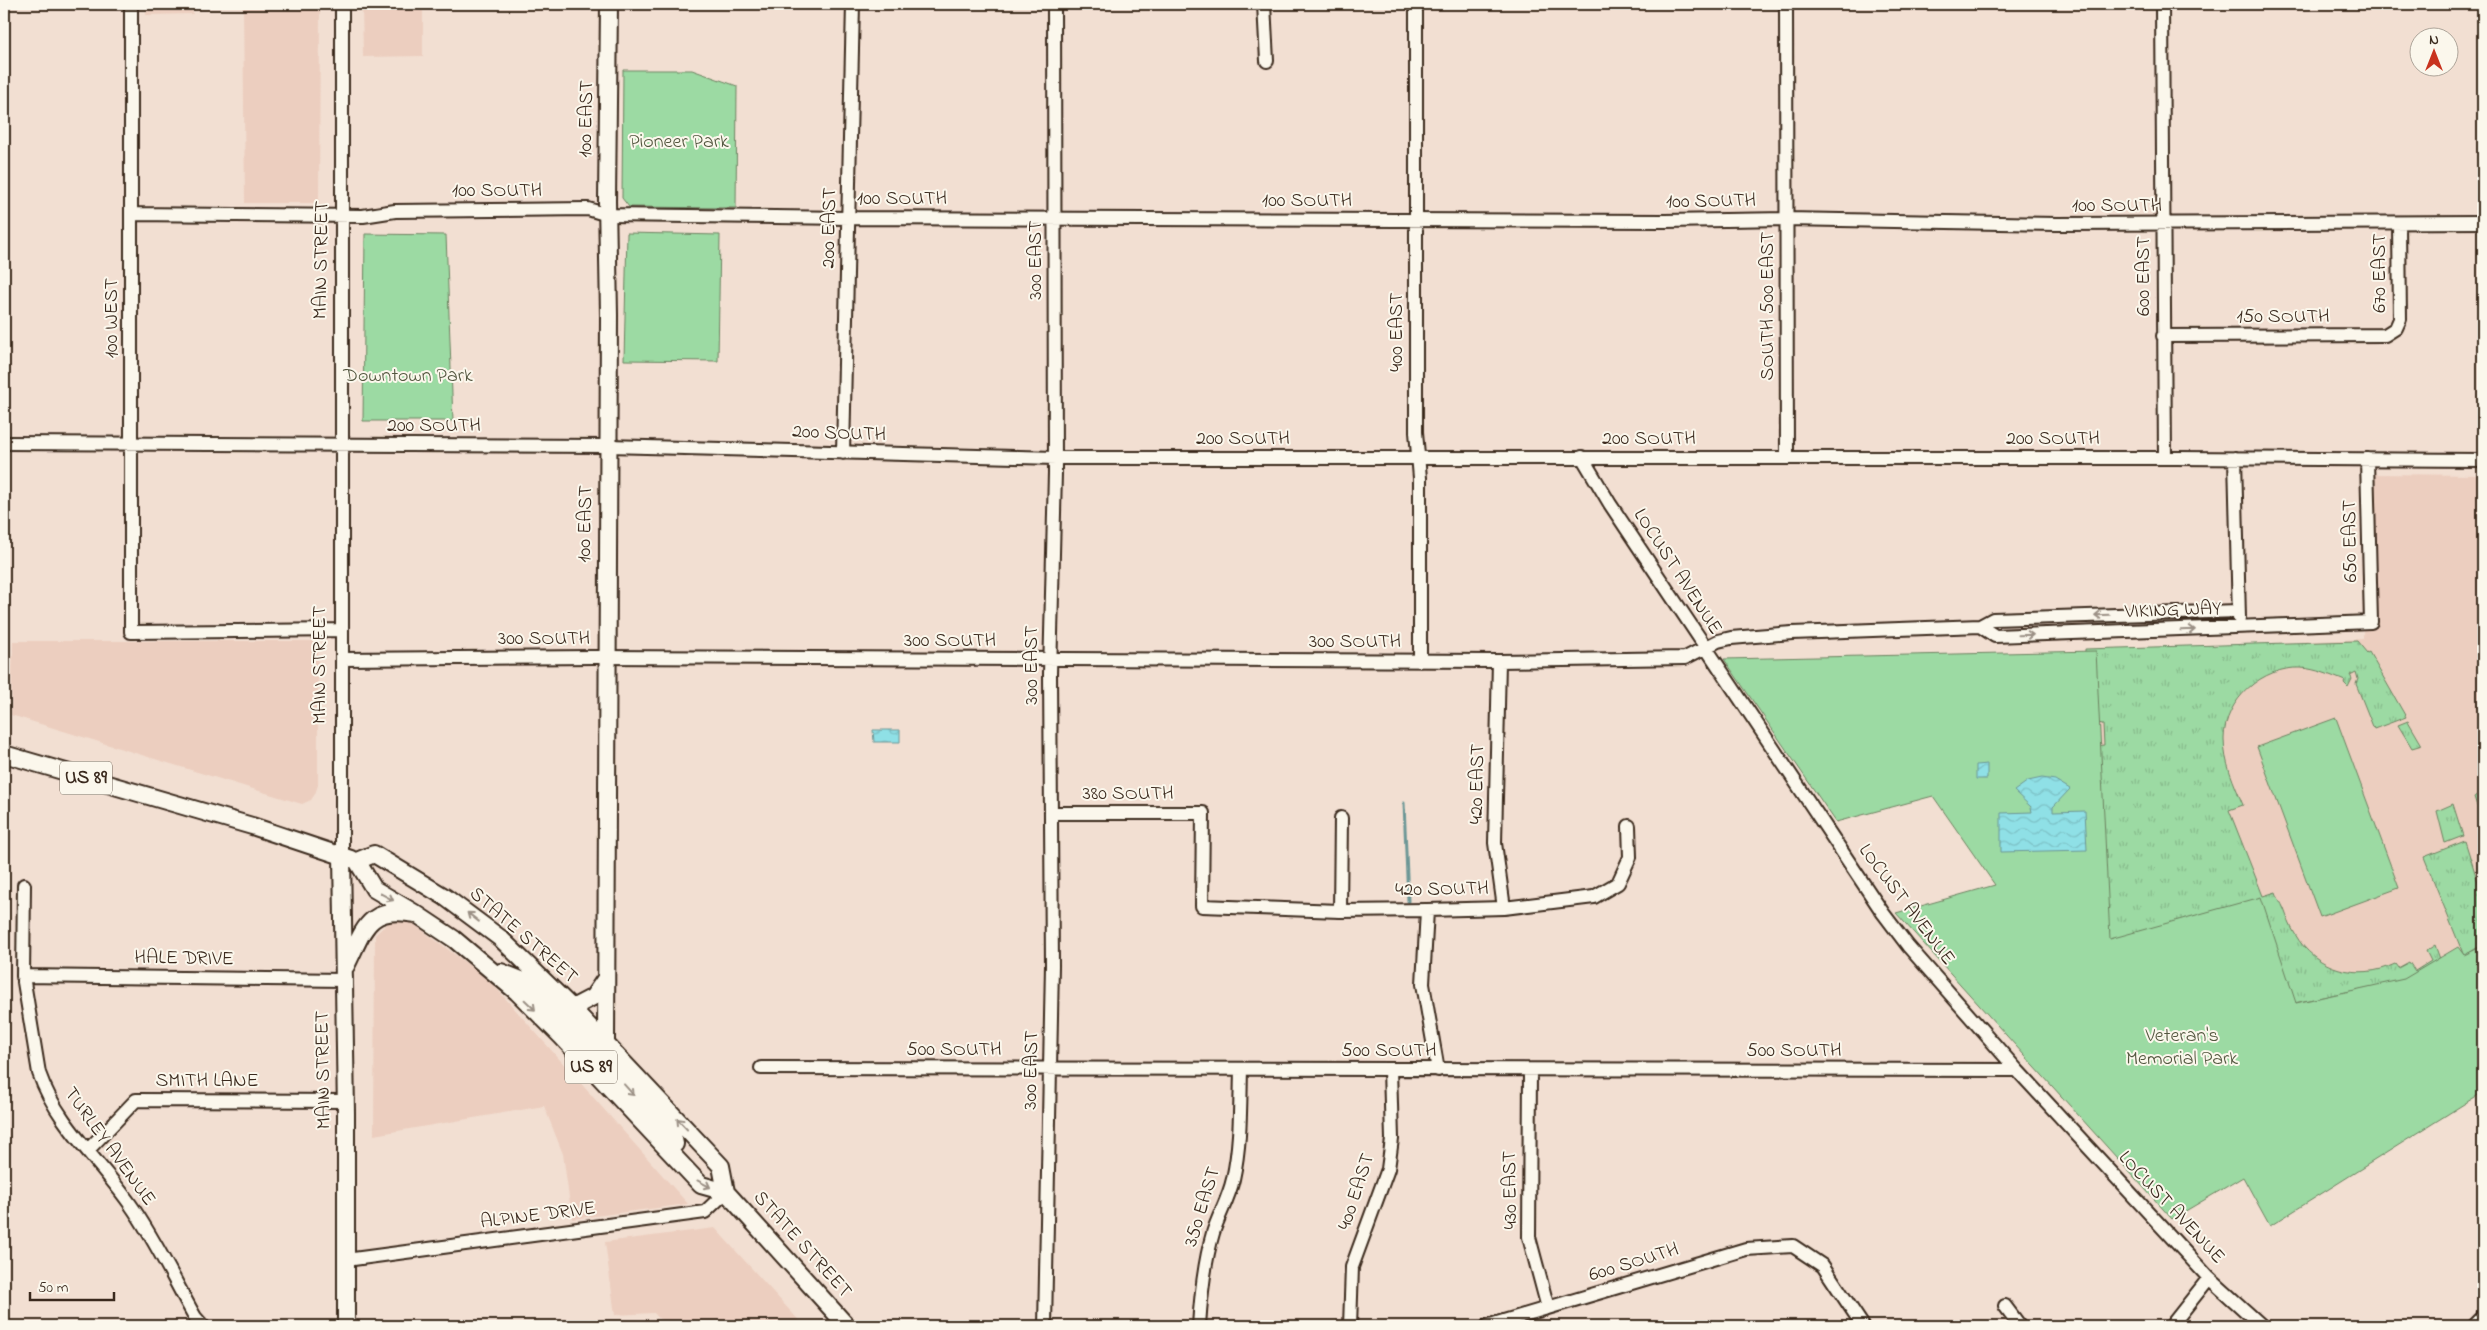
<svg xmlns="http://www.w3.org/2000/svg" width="2487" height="1330" font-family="'Indie Flower',sans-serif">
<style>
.built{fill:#eccebf}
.grass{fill:url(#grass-tufts);stroke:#6c8260}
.park{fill:#9cdaa3;stroke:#6c8260}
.water{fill:url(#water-waves);stroke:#6d9796}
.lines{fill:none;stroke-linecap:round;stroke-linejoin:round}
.stream{stroke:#6d9796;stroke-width:3}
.minor-casing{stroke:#3b2a1e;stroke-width:16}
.major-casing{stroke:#3b2a1e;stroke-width:20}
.minor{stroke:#fbf7ec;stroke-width:12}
.major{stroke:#fbf7ec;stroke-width:16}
.rail{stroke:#3b2a1e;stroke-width:3;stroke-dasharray:8 4;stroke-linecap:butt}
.oneway{stroke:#9b9085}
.labels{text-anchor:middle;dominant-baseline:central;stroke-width:4;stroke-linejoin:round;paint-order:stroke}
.shield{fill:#fbf7ec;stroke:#75685c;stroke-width:1}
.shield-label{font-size:19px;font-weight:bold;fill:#3b2a1e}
.street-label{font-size:20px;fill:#3b2a1e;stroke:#fbf7ec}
.park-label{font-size:20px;fill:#53563f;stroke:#fbf7ec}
</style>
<defs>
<pattern id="grass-tufts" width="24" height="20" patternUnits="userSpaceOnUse" patternTransform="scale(1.25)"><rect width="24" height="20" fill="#9cdaa3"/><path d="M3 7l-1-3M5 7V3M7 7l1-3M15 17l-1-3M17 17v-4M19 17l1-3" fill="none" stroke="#87bb8c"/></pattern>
<pattern id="water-waves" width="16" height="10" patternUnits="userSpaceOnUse" patternTransform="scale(1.25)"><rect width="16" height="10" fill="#8fe0e6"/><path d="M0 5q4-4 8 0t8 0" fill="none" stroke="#7cc0c5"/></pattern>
</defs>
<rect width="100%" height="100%" fill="#f2dfd2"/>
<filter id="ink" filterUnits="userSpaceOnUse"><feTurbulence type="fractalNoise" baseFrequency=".02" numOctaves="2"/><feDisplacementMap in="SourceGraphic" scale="10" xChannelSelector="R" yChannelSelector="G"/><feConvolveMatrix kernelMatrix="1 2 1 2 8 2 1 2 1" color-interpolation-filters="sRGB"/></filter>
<g filter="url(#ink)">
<path class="built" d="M147,4H192L193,14L146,15Z
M243,4H320L319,203H245Z
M362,4H423V56L363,57Z
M2366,474L2483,475V946L2464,955L2458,947L2404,979L2110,939L2096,651L2363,639Z
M13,641H318V785L315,794L311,800L302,804L11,715Z
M391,920L411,922L489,980L688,1204L572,1219L563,1154L544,1106L374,1135L375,935Z
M715,1228L804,1326H666L654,1313L615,1315L605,1242Z"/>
<path class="grass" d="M2357,641L2367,653L2369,652L2406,717L2374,729L2356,684L2358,679L2356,672L2350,675L2352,679L2348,687L2344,683L2345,681C2330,675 2316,669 2301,668C2263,666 2224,700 2224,739C2224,763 2234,783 2243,805L2229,810L2263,896L2276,892C2278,899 2281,902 2284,909C2287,917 2290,926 2295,934C2315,970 2359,981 2395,964L2398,968L2409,962L2415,971L2431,961L2426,951L2435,945L2440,959L2404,980L2294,1003L2043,1040L2094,746L2104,745L2103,724L2096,723L2085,667V649Z
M2408,721L2422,745L2412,748L2398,725Z
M2483,790V824L2474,797Z
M2453,804L2463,836L2445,843L2437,811Z
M2465,841L2483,898V944L2464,956L2424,857Z"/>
<path class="park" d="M623,70H692L737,86L736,208L629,207L622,198Z
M627,233L720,235L718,361L624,360Z
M365,234L446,235L453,421H363Z
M2096,651L2110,939L2261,897L2296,1003L2404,979L2458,947L2464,955L2483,946V1092L2270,1226L2243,1177L2172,1219L1896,913L1995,885L1933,796L1836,822L1724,659Z
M2336,718L2399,888L2320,917L2257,747Z"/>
<path class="water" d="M873,730H900V742H874Z
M1987,764V779H1976V765Z
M2042,778L2055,780L2070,789L2053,807V812L2085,811L2087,850L2001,852V813L2032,812L2031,807L2014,791L2028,781Z"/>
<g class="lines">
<path class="stream" d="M1404,803L1408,901"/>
<defs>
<path id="minor" d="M131,4V632L341,630
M1264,4L1267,61
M1416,4V432L1420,478V661
M1786,4L1787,458
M2162,4L2165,458
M131,214L363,216L395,211L588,209L608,215L849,218L1665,221L1787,219L2057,224L2483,222
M2163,336L2385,335L2396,328L2400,319L2399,223
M4,443L608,446L1055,458H2175L2483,460
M843,453L853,4
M1582,457L1610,504L1883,913L1908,946L2017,1070L2209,1278L2262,1326
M2235,458L2239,618
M1980,626L1995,636L2371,622L2367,459
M342,659L593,657L1499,661L1685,658L1718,641L1731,638L1792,633L1980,626L1993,619L2238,611
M1499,661L1495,843L1504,908
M1052,813H1203L1202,906L1340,911L1427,910L1504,908L1594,897L1618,883L1630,857L1629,826
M342,855V4
M24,885L23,976L39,1073C56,1123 100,1161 130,1204C155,1239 174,1280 195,1317L203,1326
M1427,910L1423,984L1438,1070
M1340,911L1341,818
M23,976L344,980
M761,1068L2017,1070
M1530,1070L1529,1237L1548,1308
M88,1150L136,1100L346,1101
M346,1260L705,1212L726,1192
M2005,1306L2020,1326
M1045,1326L1052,965L1050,674L1055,473L1054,4
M1199,1326C1201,1294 1204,1263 1213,1233C1219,1214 1229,1198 1233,1179C1241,1143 1240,1106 1241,1069
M1350,1326L1352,1267L1388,1169L1392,1139L1390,1069
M1487,1326L1746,1249L1793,1246L1823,1266L1863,1326
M2171,1326L2209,1278
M2474,1326L2483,1317"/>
<path id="major" d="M4,754L252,826L351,859
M342,855L346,1113V1326
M357,861L374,889L418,915L454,939L517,992L561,1036L701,1185L726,1192L847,1326
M357,861L374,854L445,897L500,938L572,1008L721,1166L726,1192
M346,966C364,931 366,905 415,914
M501,972L526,982L674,1139L675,1144
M572,1008L593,997L606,978
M596,1054L606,1045L609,315L607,201L609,4"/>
</defs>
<use href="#minor" class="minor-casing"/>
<use href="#major" class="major-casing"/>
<use href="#minor" class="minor"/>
<use href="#major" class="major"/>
<path class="rail" d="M4,1319L5,1326"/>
</g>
<defs><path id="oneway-shaft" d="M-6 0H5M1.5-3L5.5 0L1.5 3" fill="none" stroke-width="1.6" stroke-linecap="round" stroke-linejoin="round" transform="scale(1.25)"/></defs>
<g class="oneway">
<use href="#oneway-shaft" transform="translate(2102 615) rotate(178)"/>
<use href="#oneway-shaft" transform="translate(2188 630) rotate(-2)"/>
<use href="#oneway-shaft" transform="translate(2026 635) rotate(-2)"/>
<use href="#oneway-shaft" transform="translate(387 897) rotate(28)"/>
<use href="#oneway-shaft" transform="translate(473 917) rotate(-142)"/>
<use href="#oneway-shaft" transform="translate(530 1005) rotate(44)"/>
<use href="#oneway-shaft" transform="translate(629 1090) rotate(48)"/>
<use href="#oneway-shaft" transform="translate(682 1124) rotate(-133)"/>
<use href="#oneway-shaft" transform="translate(704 1184) rotate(28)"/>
</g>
</g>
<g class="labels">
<g class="shield">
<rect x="60" y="761.5" width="52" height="33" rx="4"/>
<rect x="565" y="1050.5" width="52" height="33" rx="4"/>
</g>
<g class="shield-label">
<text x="86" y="778">US 89</text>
<text x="591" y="1067">US 89</text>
</g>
<g class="street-label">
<text transform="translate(587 119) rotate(-89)">100 EAST</text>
<text x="497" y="191">100 SOUTH</text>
<text x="902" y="199">100 SOUTH</text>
<text x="1307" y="201">100 SOUTH</text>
<text transform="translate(1711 202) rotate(-1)">100 SOUTH</text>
<text x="2117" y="206">100 SOUTH</text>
<text transform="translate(830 228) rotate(-89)">200 EAST</text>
<text transform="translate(322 260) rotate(-89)">MAIN STREET</text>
<text transform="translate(1036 260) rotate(-90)">300 EAST</text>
<text transform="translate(2380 273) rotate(-90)">670 EAST</text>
<text transform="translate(2144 276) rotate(-90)">600 EAST</text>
<text transform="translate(1768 306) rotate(-90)">SOUTH 500 EAST</text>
<text x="2283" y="317">150 SOUTH</text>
<text transform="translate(112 318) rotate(-90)">100 WEST</text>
<text transform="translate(1397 332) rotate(-90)">400 EAST</text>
<text x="434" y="426">200 SOUTH</text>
<text transform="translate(839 434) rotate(2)">200 SOUTH</text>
<text x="1243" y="439">200 SOUTH</text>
<text x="1649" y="439">200 SOUTH</text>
<text x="2053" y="439">200 SOUTH</text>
<text transform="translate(586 524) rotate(-89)">100 EAST</text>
<text transform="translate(2351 541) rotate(-91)">650 EAST</text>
<text transform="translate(1677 572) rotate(57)">LOCUST AVENUE</text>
<text transform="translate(2173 611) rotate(-2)">VIKING WAY</text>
<text x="544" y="639">300 SOUTH</text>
<text x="950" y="641">300 SOUTH</text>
<text x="1355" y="642">300 SOUTH</text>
<text transform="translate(320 665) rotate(-90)">MAIN STREET</text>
<text transform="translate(1032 665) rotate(-90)">300 EAST</text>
<text transform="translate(1478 784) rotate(-89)">420 EAST</text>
<text x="1128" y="794">380 SOUTH</text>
<text transform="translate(1442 890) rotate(-1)">420 SOUTH</text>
<text transform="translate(1906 905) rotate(53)">LOCUST AVENUE</text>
<text transform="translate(523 936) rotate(41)">STATE STREET</text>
<text transform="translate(184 959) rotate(1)">HALE DRIVE</text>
<text x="954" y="1050">500 SOUTH</text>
<text x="1389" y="1051">500 SOUTH</text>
<text x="1794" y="1051">500 SOUTH</text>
<text transform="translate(324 1070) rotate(-91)">MAIN STREET</text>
<text transform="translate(1032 1070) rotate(-89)">300 EAST</text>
<text x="207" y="1081">SMITH LANE</text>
<text transform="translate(109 1147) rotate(54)">TURLEY AVENUE</text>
<text transform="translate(1511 1190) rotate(-91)">430 EAST</text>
<text transform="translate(1357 1192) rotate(-72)">400 EAST</text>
<text transform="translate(1203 1207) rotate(-73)">350 EAST</text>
<text transform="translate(2171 1208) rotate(47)">LOCUST AVENUE</text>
<text transform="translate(538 1216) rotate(-7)">ALPINE DRIVE</text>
<text transform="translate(802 1245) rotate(48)">STATE STREET</text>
<text transform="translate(1634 1263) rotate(-17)">600 SOUTH</text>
</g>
<g class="park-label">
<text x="679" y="142">Pioneer Park</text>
<text x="408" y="376">Downtown Park</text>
<text x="2182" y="1036">Veteran's<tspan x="2182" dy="23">Memorial Park</tspan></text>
</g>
</g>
<rect width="2487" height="1330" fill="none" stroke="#fbf7ec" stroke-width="20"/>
<rect x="10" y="10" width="2467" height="1310" fill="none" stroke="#3b2a1e" stroke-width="2" filter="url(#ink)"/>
<g transform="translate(2434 52)"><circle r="24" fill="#fbf7ec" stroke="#aea59a"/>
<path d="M0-4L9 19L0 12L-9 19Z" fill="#c8321e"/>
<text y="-8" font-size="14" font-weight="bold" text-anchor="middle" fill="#3b2a1e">N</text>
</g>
<path d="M30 1292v8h84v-8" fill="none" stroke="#3b2a1e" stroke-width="2.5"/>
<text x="38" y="1292" font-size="15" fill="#3b2a1e" stroke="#fbf7ec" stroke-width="4" paint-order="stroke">50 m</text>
</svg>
